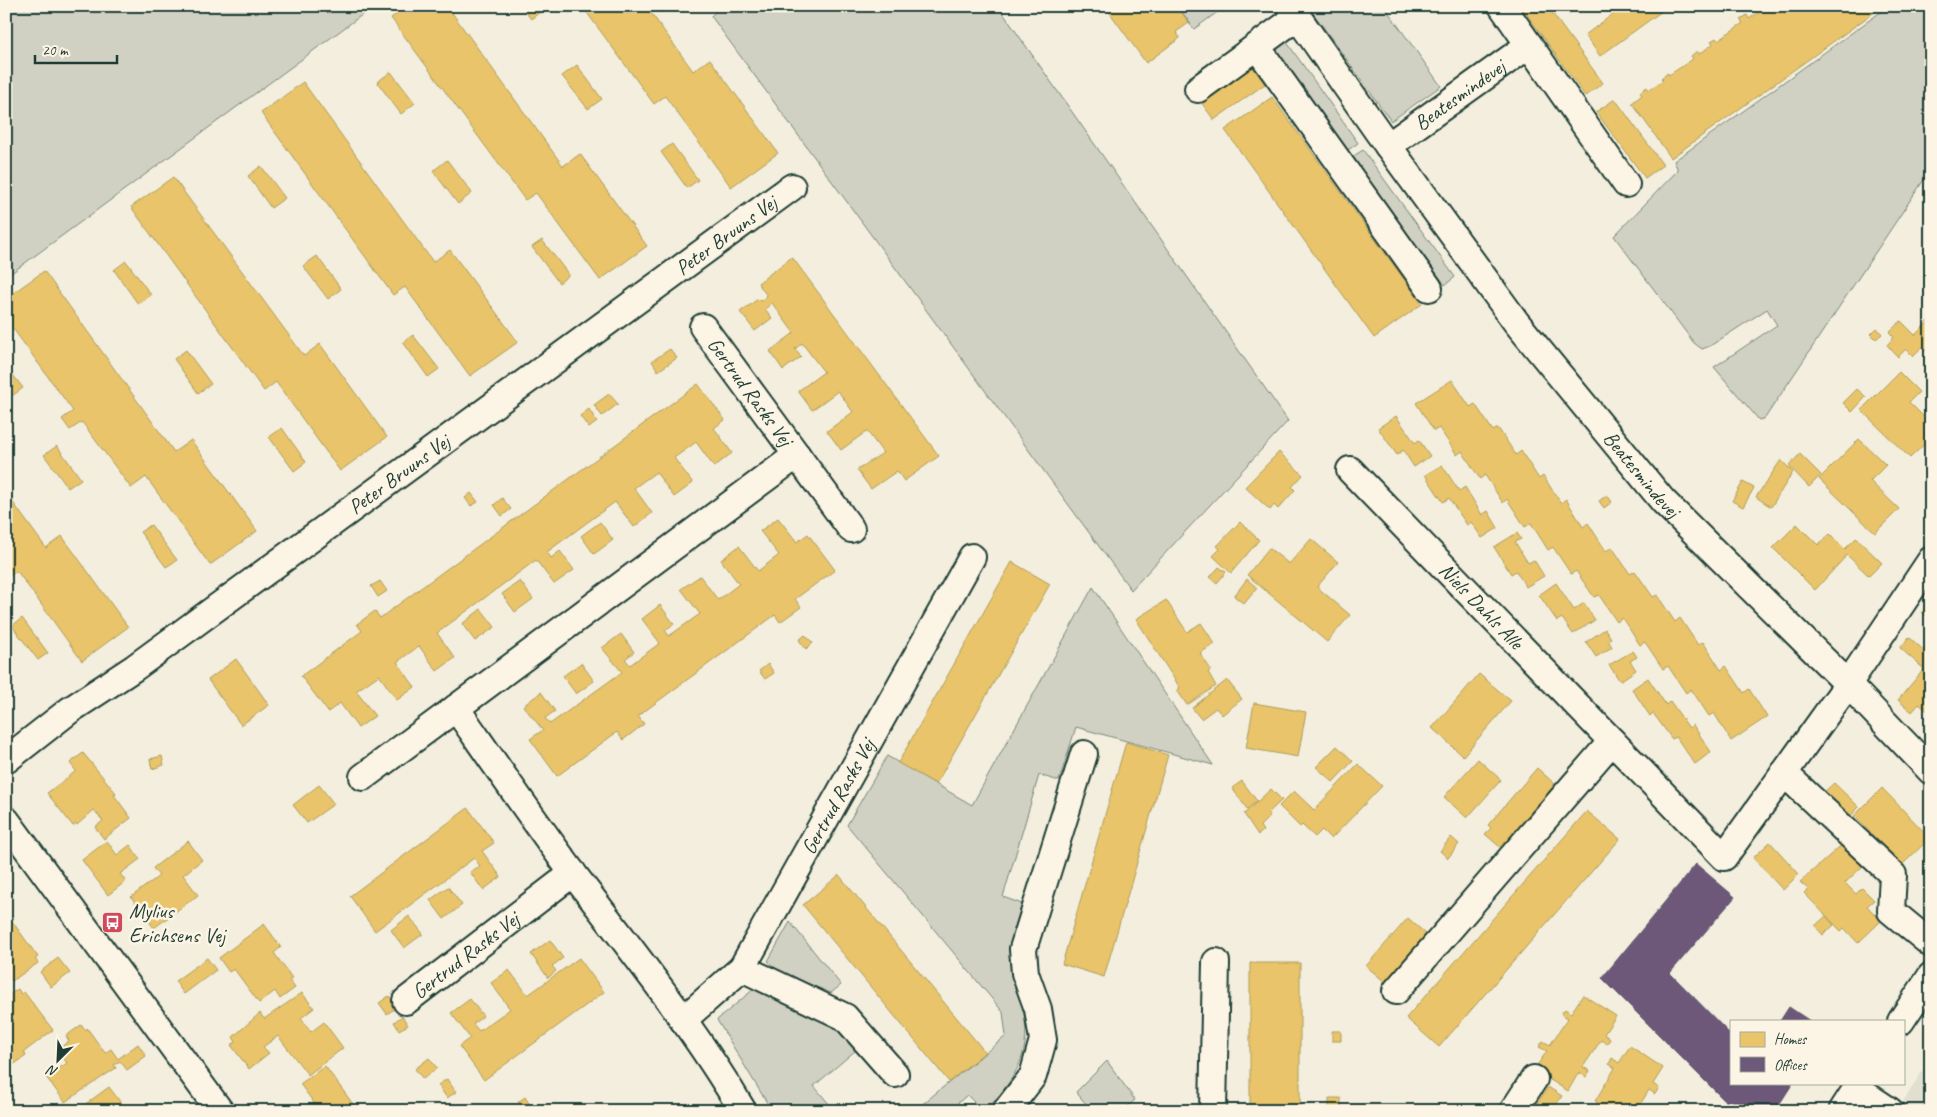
<svg xmlns="http://www.w3.org/2000/svg" width="1937" height="1117" font-family="Caveat,sans-serif">
<style>
.built{fill:#e1dfd0}
.green{fill:#d0d1c2;stroke:#78877b}
.homes{fill:#e9c46a;stroke:#ac9c5a}
.offices{fill:#6d597a;stroke:#565165}
.lines{fill:none;stroke-linecap:round;stroke-linejoin:round}
.minor-casing{stroke:#1f3d34;stroke-width:30}
.minor{stroke:#fcf5e5;stroke-width:26}
.labels{text-anchor:middle;dominant-baseline:central;stroke-width:5;stroke-linejoin:round;paint-order:stroke}
.street-label{font-size:21px;fill:#1f3d34;stroke:#fcf5e5}
.poi-label{font-size:21px;fill:#1f3d34;stroke:#fcf5e5;text-anchor:start}
</style>
<rect width="100%" height="100%" fill="#f3eede"/>
<filter id="ink" filterUnits="userSpaceOnUse"><feTurbulence type="fractalNoise" baseFrequency=".02" numOctaves="2"/><feDisplacementMap in="SourceGraphic" scale="10" xChannelSelector="R" yChannelSelector="G"/><feConvolveMatrix kernelMatrix="1 2 1 2 8 2 1 2 1" color-interpolation-filters="sRGB"/></filter>
<g filter="url(#ink)">
<path class="built" d="M1931,1058V1111H1897Z"/>
<path class="green" d="M6,6H374L6,277Z
M721,6H998L1288,421L1131,590L711,16Z
M1178,6H1226L1194,29Z
M1308,6H1384L1441,86L1391,121Z
M1889,6H1931V169L1765,418L1759,420L1714,367L1777,325L1767,309L1710,346L1702,349L1694,343L1614,236L1678,170L1674,161Z
M1286,41L1358,143L1348,150L1275,49Z
M1363,150L1455,277L1445,285L1352,157Z
M1093,587L1213,765L1076,727L1059,781L1039,775L1003,897L1022,904C1015,927 1006,951 1012,975C1014,985 1019,995 1022,1005C1034,1052 1016,1078 985,1111H983L967,1095L949,1111H914L1006,1036L1003,1012L847,825L887,756L972,805Z
M790,922L841,985L831,993L778,971L768,961Z
M755,988L837,1025L856,1050L814,1086L835,1111H772L717,1020Z
M1107,1061L1135,1100L1122,1111H1092L1076,1092Z"/>
<path class="homes" d="M407,6H447L563,166L580,154L647,246L600,280L536,193L525,200L391,18Z
M521,6H543L544,9L531,19Z
M582,6H646L693,71L710,59L778,153L731,187L665,96L654,104Z
M1105,6H1177L1189,23L1176,32L1180,38L1146,63Z
M1521,6H1547L1603,83L1585,96Z
M1563,6H1578L1568,14Z
M1624,6H1669L1600,56L1585,35Z
M1761,6H1883L1671,158L1632,103L1642,95L1640,92L1647,87L1649,90L1663,80L1661,78L1668,73L1669,75L1693,59L1691,56L1697,51L1699,54L1713,44L1711,41L1716,38L1718,40L1743,23L1740,20L1747,15L1749,19L1763,9Z
M577,65L602,99L588,109L562,76Z
M1252,66L1265,84L1214,120L1201,102Z
M391,72L415,103L401,114L377,82Z
M303,82L433,262L450,250L518,342L470,376L405,287L393,295L261,113Z
M1272,97L1422,304L1374,338L1225,130Z
M1615,99L1663,165L1645,178L1596,112Z
M672,144L698,180L687,188L661,152Z
M447,160L472,193L458,204L433,171Z
M261,166L285,198L271,208L248,176Z
M173,177L304,356L320,344L387,437L340,471L276,382L264,391L131,207Z
M542,240L569,275L559,283L532,247Z
M317,256L341,289L328,299L303,266Z
M792,257L939,456L904,481L897,471L871,489L857,470L883,453L867,431L841,450L827,431L853,412L838,391L812,410L798,391L824,372L802,343L795,349L801,357L783,370L770,351L794,333L772,303L765,309L772,318L755,331L740,312L758,299L760,301L767,296L758,283Z
M126,261L151,295L138,304L114,270Z
M44,271L174,452L191,440L257,531L210,565L146,477L131,488L82,422L70,430L62,419L73,411L6,319V298Z
M1931,319V356L1922,347L1913,356L1906,349L1898,357L1887,345L1894,337L1889,332L1901,321L1915,335Z
M1877,328L1882,334L1876,339L1871,334Z
M413,335L439,369L428,377L403,342Z
M670,349L677,358L658,371L652,361Z
M186,350L211,384L198,393L174,359Z
M6,366L23,388L9,398L6,394Z
M1899,372L1919,392L1909,402L1931,424V438L1910,458L1861,410Z
M1452,380L1470,407L1475,404L1493,431L1498,428L1516,455L1521,451L1539,479L1543,476L1561,503L1566,499L1583,527L1588,523L1606,551L1612,547L1630,574L1635,571L1653,597L1657,595L1675,622L1680,618L1698,645L1703,642L1721,670L1726,666L1744,693L1749,689L1767,717L1731,741L1714,713L1709,716L1691,689L1686,693L1668,666L1663,669L1645,642L1640,645L1622,618L1617,622L1599,595L1594,597L1576,571L1571,574L1553,547L1548,550L1531,523L1525,527L1507,499L1503,503L1485,475L1480,479L1462,451L1457,455L1439,428L1434,431L1416,403Z
M698,384L725,420L714,428L732,453L714,467L696,442L674,458L693,483L674,497L656,472L634,488L652,513L634,527L615,502L547,552L551,558L560,551L574,570L554,584L536,560L437,633L455,658L437,671L419,646L397,662L415,687L397,700L379,675L356,691L375,716L358,728L340,703L328,712L301,676L362,631L357,624L375,611L380,618Z
M1857,389L1866,397L1852,412L1843,403Z
M609,394L618,404L602,416L594,405Z
M589,409L597,422L589,428L580,416Z
M1396,416L1415,443L1419,440L1430,456L1414,467L1403,450L1397,455L1378,428Z
M282,428L306,462L294,471L269,437Z
M1859,439L1886,465L1870,481L1899,509L1875,533L1819,479Z
M57,446L81,479L68,488L44,455Z
M1279,452L1303,475L1292,487L1295,490L1278,509L1274,505L1270,510L1245,487Z
M1800,454L1821,475L1809,487L1789,466Z
M1781,460L1793,472L1771,507L1756,497Z
M1442,465L1459,491L1465,487L1482,515L1488,511L1498,528L1482,538L1471,522L1467,525L1449,498L1443,502L1425,475Z
M1743,482L1754,488L1743,507L1732,501Z
M6,493L46,548L62,536L128,627L82,661L17,571L6,578Z
M471,493L478,502L471,506L465,498Z
M1607,495L1612,502L1604,508L1599,501Z
M502,498L511,509L502,516L494,505Z
M778,518L797,542L808,534L835,570L795,599L801,607L780,622L775,615L638,716L644,724L623,740L617,732L557,776L530,739L543,730L523,706L541,692L555,711L545,718L550,724L622,672L602,648L621,634L634,652L625,659L630,665L660,643L642,619L660,605L674,624L665,630L669,636L700,614L681,589L700,576L718,600L739,584L721,560L739,546L758,571L779,555L760,531Z
M600,522L613,540L594,554L581,536Z
M1240,522L1259,540L1231,573L1213,556L1220,549L1217,546Z
M1797,524L1818,545L1830,534L1845,549L1856,538L1882,563L1869,576L1847,555L1815,590L1773,548Z
M151,525L177,560L166,567L140,532Z
M1517,533L1521,539L1515,542L1528,563L1534,560L1544,576L1526,587L1516,571L1511,574L1494,547Z
M1311,539L1338,562L1317,587L1350,615L1327,642L1247,575L1269,548L1289,564Z
M1012,562L1050,584L936,784L898,763Z
M1219,567L1226,572L1217,583L1210,577Z
M1247,579L1257,588L1244,604L1234,596Z
M380,581L387,591L378,597L371,586Z
M520,581L533,599L515,612L502,594Z
M1556,583L1574,610L1584,603L1595,620L1573,634L1562,618L1557,621L1539,595Z
M1166,600L1187,632L1201,623L1215,644L1200,653L1211,670L1208,672L1216,686L1187,705L1177,690L1180,688L1136,619Z
M1931,602V621L1922,612Z
M481,609L495,627L475,641L462,624Z
M22,618L48,653L38,660L12,626Z
M1605,629L1611,638L1608,640L1612,647L1596,657L1586,642Z
M805,635L813,643L806,649L799,640Z
M1909,637L1929,655L1931,653V714L1919,704L1912,712L1898,700L1924,669L1900,648Z
M1633,651L1637,657L1630,661L1636,670L1620,681L1609,665Z
M236,659L269,705L241,725L208,680Z
M581,663L594,681L576,694L563,676Z
M768,664L774,673L765,679L759,671Z
M1479,674L1511,701L1463,756L1432,728Z
M1648,678L1666,705L1670,701L1689,728L1693,725L1711,752L1695,764L1676,737L1672,739L1653,713L1650,716L1632,689Z
M1227,680L1242,699L1222,715L1216,708L1201,719L1192,708Z
M1254,703L1306,712L1298,757L1246,748Z
M1126,742L1168,755L1104,977L1062,964Z
M1337,746L1353,761L1333,782L1316,767Z
M83,753L116,793L114,795L131,818L104,839L95,827L103,821L94,810L77,825L76,824L73,826L47,793L76,771L70,763Z
M162,756L164,765L152,769L150,759Z
M1478,759L1501,780L1467,818L1444,797Z
M1358,764L1382,786L1331,839L1322,830L1315,837L1302,825L1300,827L1279,806L1294,791L1314,810Z
M1537,768L1556,785L1501,848L1485,834L1491,828L1488,825Z
M1242,781L1257,801L1247,809L1232,788Z
M1834,783L1859,807L1847,820L1822,794Z
M319,785L334,804L307,823L293,805Z
M1882,788L1930,838L1902,865L1854,816Z
M1271,789L1282,800L1268,813L1270,816L1260,826L1263,831L1258,835L1244,814Z
M468,808L494,843L482,851L501,877L483,890L470,872L480,866L474,858L375,931L350,896Z
M1587,811L1620,839L1439,1047L1406,1018Z
M1451,837L1459,844L1448,858L1440,851Z
M1847,840L1868,861L1845,883L1856,894L1862,888L1874,900L1867,906L1881,921L1858,943L1844,928L1841,931L1804,893L1808,889L1800,882Z
M107,841L117,855L130,845L140,859L120,874L126,881L108,895L82,860Z
M188,841L202,860L183,875L198,895L154,928L131,897L159,876L153,868Z
M1770,842L1799,874L1783,890L1753,858Z
M839,875L985,1052L949,1082L803,905Z
M448,887L462,905L444,919L430,900Z
M6,913L38,957L35,959L38,963L12,981L6,975Z
M409,916L423,934L404,948L391,930Z
M1826,916L1834,925L1823,935L1815,926Z
M1408,918L1426,934L1385,982L1366,966Z
M264,924L281,947L274,953L292,978L289,980L295,988L280,999L275,991L259,1003L234,969L229,972L219,958Z
M550,940L563,958L552,966L556,971L548,978L531,954Z
M58,958L70,973L51,987L40,972Z
M207,958L216,970L184,994L175,981Z
M579,958L604,992L484,1080L459,1046L470,1038L451,1013L470,999L483,1016L473,1024L479,1031L510,1009L491,983L509,970L528,995Z
M1250,963H1300V1111H1250Z
M18,989L21,994L24,992L53,1030L24,1052L26,1056L6,1070V997Z
M302,993L314,1008L301,1018L311,1032L324,1022L343,1048L308,1075L278,1036L263,1047L269,1053L249,1069L231,1045L236,1042L233,1037L260,1013L264,1019Z
M1583,995L1616,1016L1604,1034L1610,1039L1607,1044L1601,1040L1583,1067L1590,1071L1586,1077L1579,1072L1568,1091L1534,1070L1547,1051L1539,1047L1543,1041L1550,1045L1568,1018L1561,1014L1565,1009L1571,1013Z
M389,996L397,1007L387,1014L379,1003Z
M402,1016L408,1025L399,1030L394,1022Z
M81,1025L85,1030L87,1028L105,1053L111,1049L118,1059L138,1044L146,1056L127,1070L120,1061L114,1065L116,1068L65,1102L46,1077L67,1063L57,1050L69,1041L66,1036Z
M1332,1031H1341V1041H1332Z
M1630,1046L1663,1068L1653,1084L1659,1088L1655,1094L1649,1090L1636,1111H1610L1595,1101L1615,1068L1609,1064L1612,1058L1619,1063Z
M429,1058L437,1068L423,1079L415,1069Z
M325,1066L358,1111H320L300,1084Z
M447,1079L456,1092L447,1098L438,1085Z
M109,1087L127,1111H76Z
M1548,1087L1562,1096L1552,1111H1532Z
M525,1097L530,1105L523,1110L518,1102Z
M1329,1098H1341V1111H1329Z
M1081,1104L1086,1111H1074Z"/>
<path class="offices" d="M1696,864L1735,897L1670,973L1731,1035V1083H1793L1775,1111H1744L1729,1100L1727,1103L1602,978Z
M1789,1007L1810,1021H1780Z"/>
<g class="lines">
<defs>
<g id="minor">
<path id="s1" d="M1290,6L1378,132L1516,322L1663,501L1848,684L1931,771"/>
<path d="M1502,6L1626,184"/>
<path d="M1257,47L1429,288"/>
<path d="M1198,89L1297,17"/>
<path id="s2" d="M1388,146L1529,45"/>
<path id="s3" d="M703,327L851,529"/>
<path id="s4" d="M1350,470L1724,857L1848,684L1931,560"/>
<path d="M456,708C495,764 534,821 575,876C633,952 694,1028 743,1111"/>
<path id="s5" d="M6,760L70,710L134,668L792,187"/>
<path d="M1784,773L1893,875L1891,911L1931,944"/>
<path d="M363,777L797,455"/>
<path d="M6,820L220,1111"/>
<path d="M742,968L845,1017L895,1074"/>
<path d="M1396,991L1612,741"/>
<path id="s6" d="M406,1001L573,873"/>
<path id="s7" d="M683,1020L742,968L972,557"/>
<path d="M1901,1021L1931,976"/>
<path d="M1857,1089L1890,1111"/>
<path d="M1006,1111L1033,1076L1043,1040L1038,1009L1025,973L1023,949L1084,754"/>
<path d="M1213,1111L1216,962"/>
<path d="M1513,1111L1534,1079"/>
<path d="M1842,1111L1860,1083"/>
</g>
</defs>
<use href="#minor" class="minor-casing"/>
<use href="#minor" class="minor"/>
</g>
</g>
<defs>
<symbol id="bus-square" viewBox="-11 -11 22 22"><rect x="-9" y="-9" width="18" height="18" rx="4" fill="#d1495b" stroke="#fcf5e5"/><path d="M-5-6H5V4H4V6H2V4H-2V6H-4V4H-5ZM-3.5-4V0h7V-4ZM-3.5 1.2v1.5H-2V1.2ZM2 1.2v1.5H3.5V1.2Z" fill="#fff"/></symbol>
</defs>
<g fill-rule="evenodd">
<use href="#bus-square" x="100" y="910" width="25" height="25"/>
</g>
<g class="labels">
<g class="street-label">
<text stroke="none"><textPath href="#s2" startOffset="88">Beatesmindevej</textPath></text>
<text stroke="none"><textPath href="#s5" startOffset="891">Peter Bruuns Vej</textPath></text>
<text stroke="none"><textPath href="#s3" startOffset="80">Gertrud Rasks Vej</textPath></text>
<text stroke="none"><textPath href="#s1" startOffset="586">Beatesmindevej</textPath></text>
<text stroke="none"><textPath href="#s5" startOffset="486">Peter Bruuns Vej</textPath></text>
<text stroke="none"><textPath href="#s4" startOffset="189">Niels Dahls Alle</textPath></text>
<text stroke="none"><textPath href="#s7" startOffset="275">Gertrud Rasks Vej</textPath></text>
<text stroke="none"><textPath href="#s6" startOffset="75">Gertrud Rasks Vej</textPath></text>
</g>
<g class="poi-label">
<text x="129" y="911">Mylius<tspan x="129" dy="24">Erichsens Vej</tspan></text>
</g>
</g>
<rect width="1937" height="1117" fill="none" stroke="#fcf5e5" stroke-width="25"/>
<rect x="12" y="12" width="1912" height="1092" fill="none" stroke="#1f3d34" stroke-width="2" filter="url(#ink)"/>
<rect x="1730" y="1020" width="175" height="65" fill="#fcf5e5" stroke="#a4ab9e"/>
<rect x="1740" y="1032" width="25" height="15" fill="#e9c46a" stroke="#a4ab9e"/>
<text x="1774" y="1044" font-size="15" fill="#1f3d34">Homes</text>
<rect x="1740" y="1057" width="25" height="15" fill="#6d597a" stroke="#a4ab9e"/>
<text x="1774" y="1070" font-size="15" fill="#1f3d34">Offices</text>
<g transform="translate(58 1060) rotate(204)" stroke="#fcf5e5" stroke-width="4" paint-order="stroke">
<path d="M0-4L9 19L0 12L-9 19Z" fill="#1f3d34"/>
<text y="-8" font-size="14" font-weight="bold" text-anchor="middle" fill="#1f3d34">N</text>
</g>
<path d="M35 55v8h82v-8" fill="none" stroke="#1f3d34" stroke-width="2.5"/>
<text x="42" y="55" font-size="15" fill="#1f3d34" stroke="#fcf5e5" stroke-width="4" paint-order="stroke">20 m</text>
</svg>
